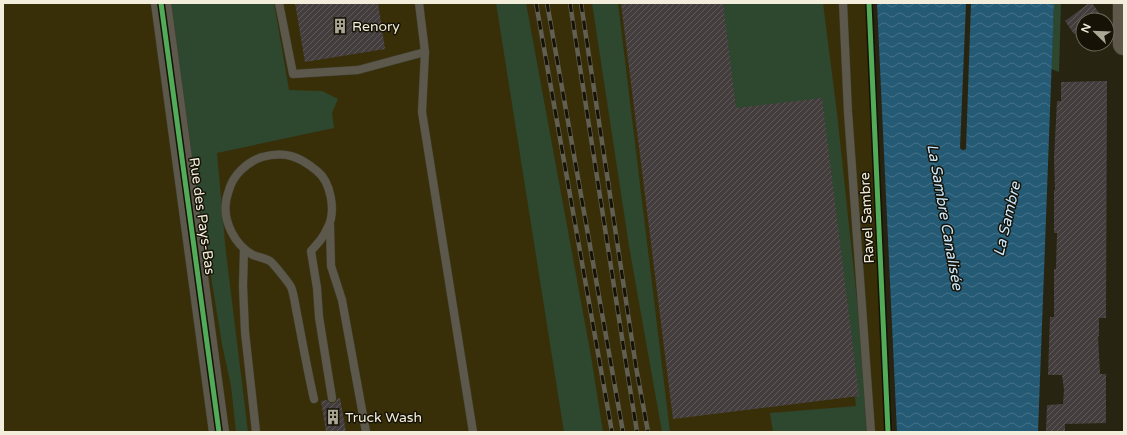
<svg xmlns="http://www.w3.org/2000/svg" width="1127" height="435" font-family="'Varela Round',sans-serif">
<style>
.built{fill:#382f08}
.grass{fill:#2e472f}
.water{fill:url(#water-waves)}
.building{fill:url(#building-hatch)}
.lines{fill:none;stroke-linecap:round;stroke-linejoin:round}
.service-casing{stroke:#423f31;stroke-width:9}
.tertiary-casing{stroke:#423f31;stroke-width:21}
.secondary-casing{stroke:#423f31;stroke-width:23}
.service{stroke:#5c594c;stroke-width:8}
.tertiary{stroke:#5c594c;stroke-width:20}
.secondary{stroke:#5e584b;stroke-width:22}
.rail-casing{stroke:#615e52;stroke-width:4.5}
.rail{stroke:#161206;stroke-width:3;stroke-dasharray:9;stroke-linecap:butt}
.cycleway-casing{stroke:#161206;stroke-width:8}
.cycleway{stroke:#51ab58;stroke-width:5}
.labels{text-anchor:middle;dominant-baseline:central;stroke-width:3;stroke-linejoin:round;paint-order:stroke}
.poi-label{font-size:14px;fill:#f2eedb;stroke:#161206;text-anchor:start}
.street-label{font-size:14px;fill:#f2eedb;stroke:#161206}
.water-label{font-size:15px;font-style:italic;fill:#cae9fe;stroke:#161206}
</style>
<defs>
<pattern id="water-waves" width="16" height="10" patternUnits="userSpaceOnUse"><rect width="16" height="10" fill="#255a75"/><path d="M0 5q4-4 8 0t8 0" fill="none" stroke="#457288"/></pattern>
<pattern id="building-hatch" width="6" height="6" patternUnits="userSpaceOnUse"><rect width="6" height="6" fill="#433e3d"/><path d="M-1 1l2-2M0 6l6-6M5 7l2-2" fill="none" stroke="#5f5a58"/></pattern>
</defs>
<rect width="100%" height="100%" fill="#282412"/>
<path class="built" d="M3,3H869L884,341L890,432H3Z"/>
<path class="grass" d="M171,3H274L289,90L322,91L338,99L332,113L334,128L217,153L226,253L248,432H236L231,386L222,344L193,166Z
M496,3H526L591,356L603,432H564Z
M592,3H618L670,432H662L629,246Z
M721,3H823L837,113L871,432H773L770,413L856,406L821,105L735,116Z
M1054,3H1061L1059,72L1051,69Z"/>
<path class="water" d="M877,3H966L960,148L962,150H964L966,149L971,3H1054L1038,432H897Z"/>
<path class="building" d="M295,3H378L385,49L305,62Z
M621,3H723L736,108L822,98L859,396L673,419Z
M1089,3H1092L1102,17L1097,20H1083V29L1074,34L1065,21Z
M1107,81L1106,318H1099V336H1098L1100,374H1106V423L1065,424V432H1046L1047,405L1063,404L1064,390L1062,375H1048L1050,317H1054V269H1056L1057,233H1054V190H1055L1054,159L1057,101H1061V82Z
M340,398L346,432H326L321,401L327,400L330,403H333L336,402L337,399Z"/>
<g class="lines">
<defs>
<path id="service" d="M279,3L293,74L358,70L425,52
M419,3L425,52L422,112L473,432
M843,3L848,112L871,432
M330,225L331,266L342,300L366,432
M244,249L243,286L245,332L256,432
M314,399C308,373 303,346 298,319C296,311 294,293 291,287C289,283 273,263 270,261C267,259 258,257 253,255C235,245 223,222 226,202C226,198 228,194 229,190C233,175 247,162 262,157C285,151 299,156 317,171C331,182 336,211 328,227C323,238 319,242 311,251L317,288L319,317L332,398"/>
<path id="tertiary" d="M161,3L219,432"/>
<path id="secondary" d="M1124,3V44"/>
</defs>
<use href="#service" class="service-casing"/>
<use href="#tertiary" class="tertiary-casing"/>
<use href="#secondary" class="secondary-casing"/>
<use href="#service" class="service"/>
<use href="#tertiary" class="tertiary"/>
<use href="#secondary" class="secondary"/>
<defs>
<path id="rail" d="M536,3L612,432
M547,3L623,432
M570,3L627,370L637,432
M581,3L636,367L648,432"/>
</defs>
<use href="#rail" class="rail-casing"/>
<use href="#rail" class="rail"/>
<defs>
<path id="cycleway" d="M161,3L219,432
M869,3L888,432"/>
</defs>
<use href="#cycleway" class="cycleway-casing"/>
<use href="#cycleway" class="cycleway"/>
</g>
<defs>
<symbol id="building-bare" viewBox="-9 -9 18 18"><path d="M-4-6H4V6H1V3H-1V6H-4ZM-2.5-4.3h1.7v1.8h-1.7ZM.8-4.3h1.7v1.8H.8ZM-2.5-1h1.7V.8h-1.7ZM.8-1h1.7V.8H.8Z" fill="#aba795" stroke="#161206" stroke-width="2.5" paint-order="stroke"/></symbol>
</defs>
<g fill-rule="evenodd">
<use href="#building-bare" x="329" y="15" width="22" height="22"/>
<use href="#building-bare" x="322" y="406" width="22" height="22"/>
</g>
<g class="labels">
<g class="poi-label">
<text x="352" y="26">Renory</text>
<text x="345" y="417">Truck Wash</text>
</g>
<g class="street-label">
<text transform="translate(202 216) rotate(82)">Rue des Pays-Bas</text>
<text transform="translate(867 218) rotate(-93)">Ravel Sambre</text>
</g>
<g class="water-label">
<text transform="translate(945 217) rotate(80)">La Sambre Canalisée</text>
<text transform="translate(1007 219) rotate(-77)">La Sambre</text>
</g>
</g>
<rect width="1127" height="435" fill="none" stroke="#f2eedb" stroke-width="8"/>
<g transform="translate(1095 32) rotate(293)"><circle r="19" fill="#161206" stroke="#6e6a5b"/>
<path d="M0-3L7 15L0 10L-7 15Z" fill="#aba795"/>
<text y="-6" font-size="11" font-weight="bold" text-anchor="middle" fill="#f2eedb">N</text>
</g>
</svg>
